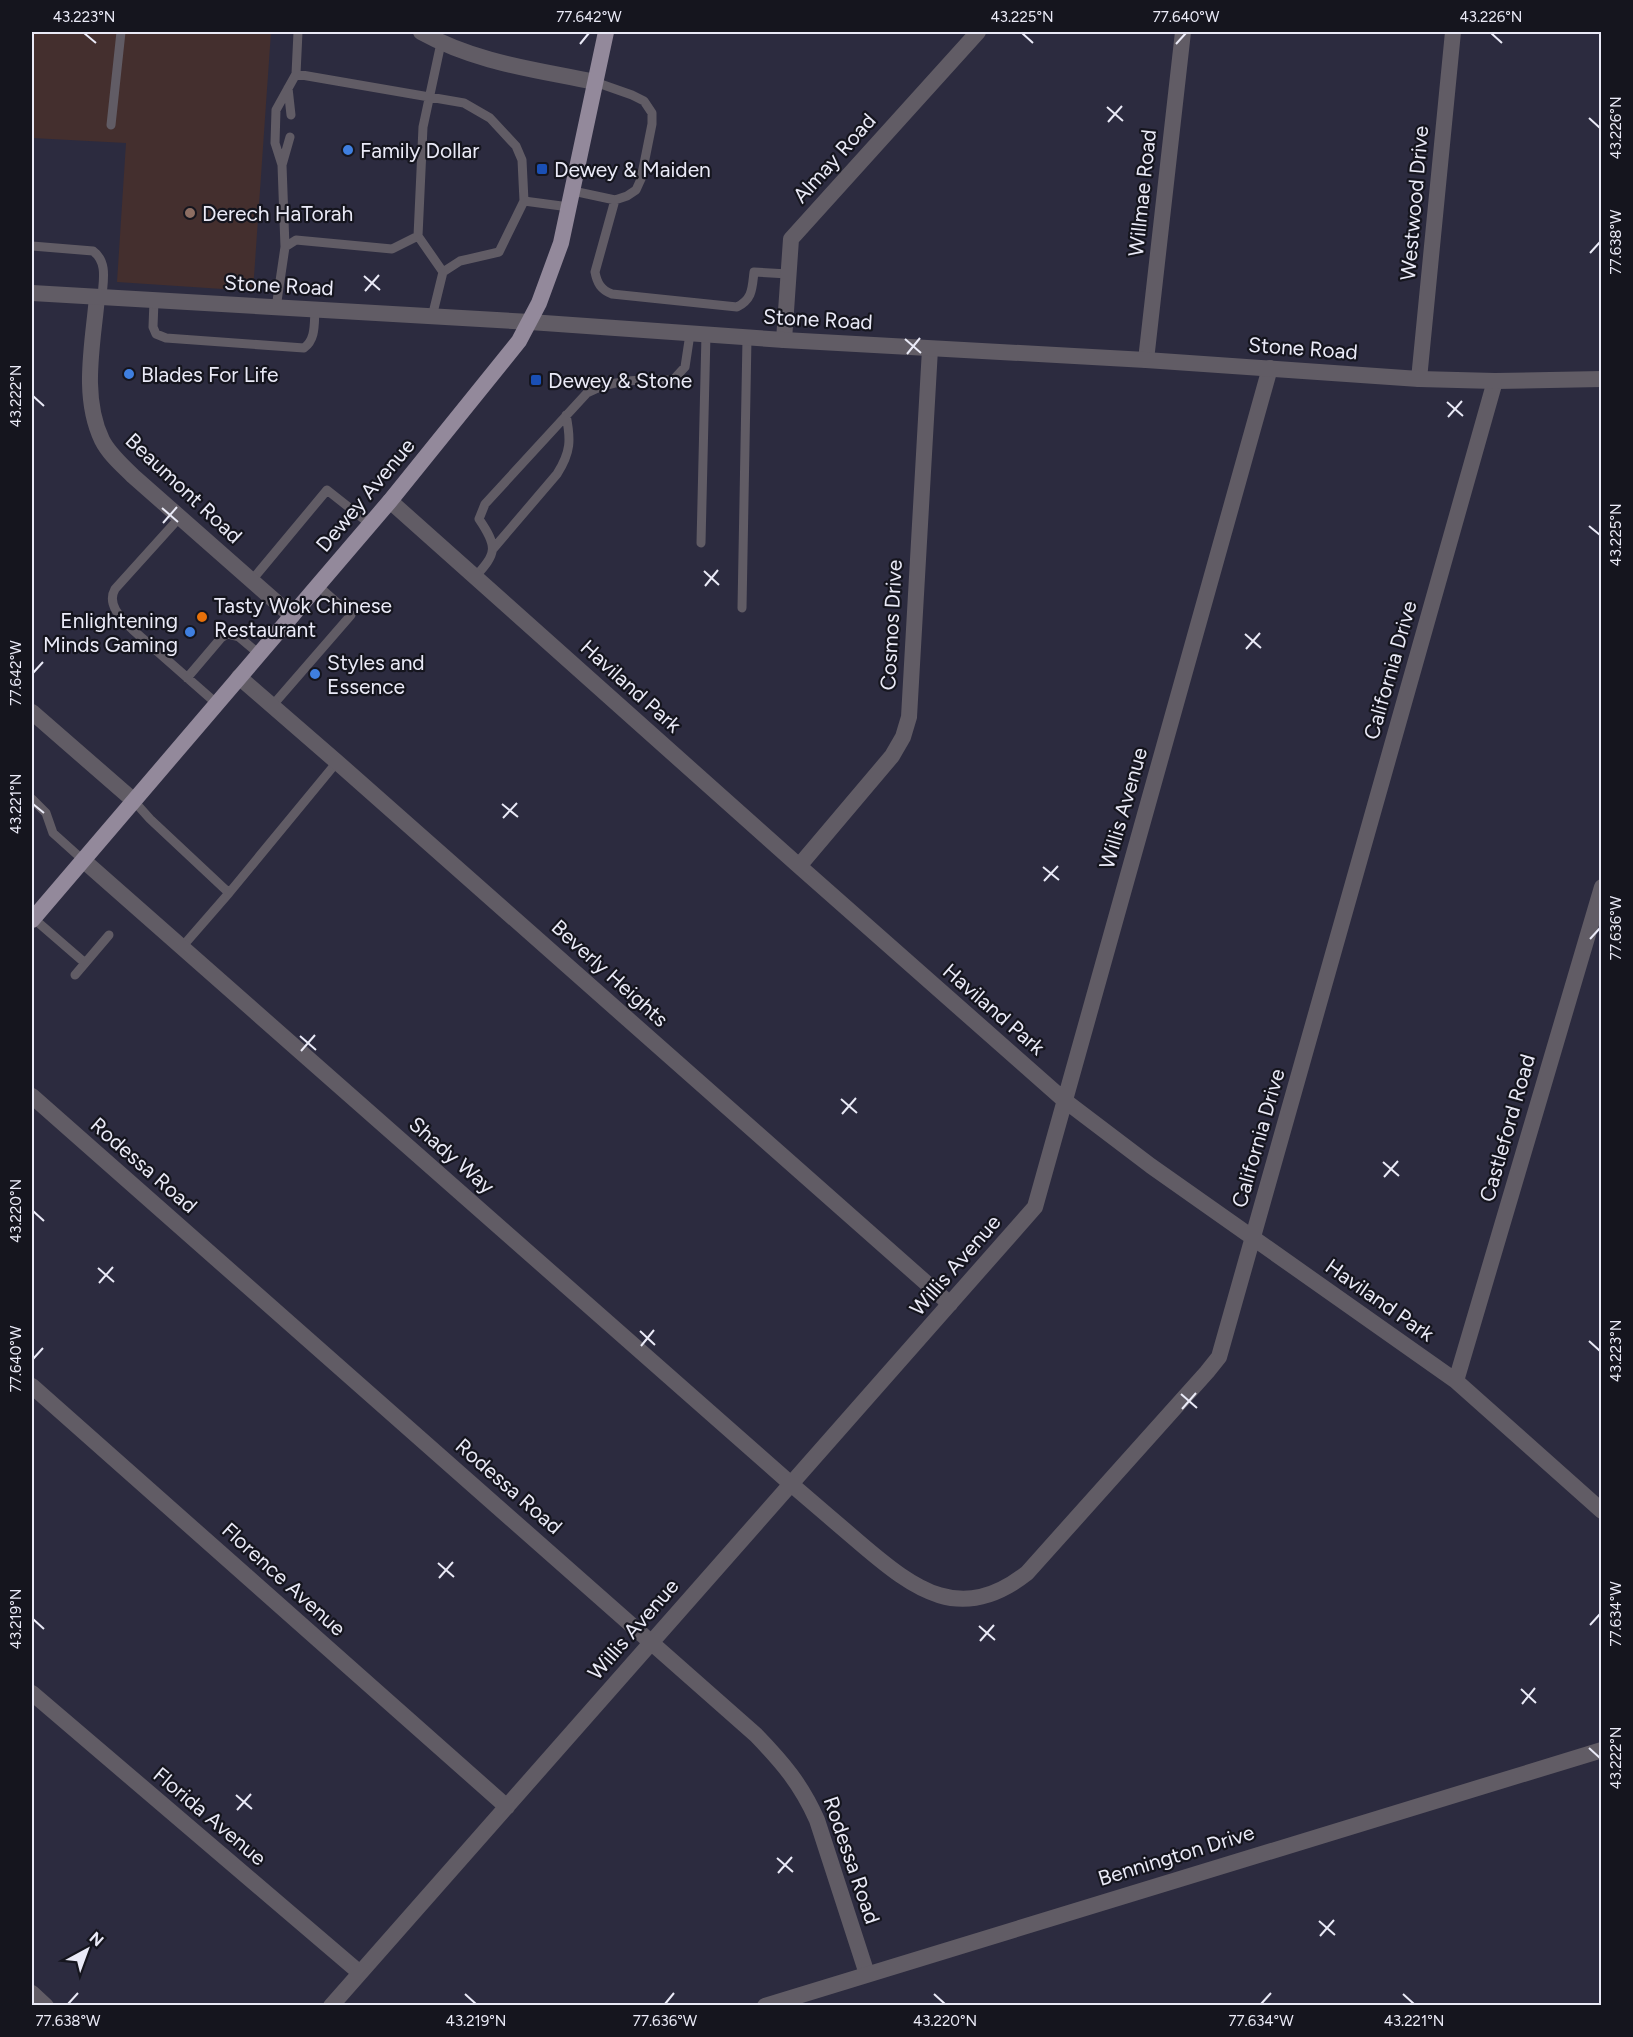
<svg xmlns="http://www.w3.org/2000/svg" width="1633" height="2037" font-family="Figtree,sans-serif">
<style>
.education{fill:#442f2e}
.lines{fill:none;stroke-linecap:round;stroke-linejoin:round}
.service{stroke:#615c65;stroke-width:9}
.minor{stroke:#615c65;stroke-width:16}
.tertiary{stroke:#615c65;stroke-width:16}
.primary{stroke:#93899b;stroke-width:16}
.ticks{fill:none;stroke:#eaeaf7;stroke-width:2}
.shop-dot{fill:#3f7fe0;stroke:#15151e;stroke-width:2}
.transit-dot{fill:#1a4fb4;stroke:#15151e;stroke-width:2}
.education-dot{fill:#8d6e63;stroke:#15151e;stroke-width:2}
.food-dot{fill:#e8710a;stroke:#15151e;stroke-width:2}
.labels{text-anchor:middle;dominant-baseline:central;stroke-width:4.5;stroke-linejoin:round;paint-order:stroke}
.poi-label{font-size:21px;fill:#eaeaf7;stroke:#15151e;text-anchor:start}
.street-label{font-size:21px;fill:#eaeaf7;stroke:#15151e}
.neatline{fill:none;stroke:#eaeaf7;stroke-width:2}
.ticks-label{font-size:15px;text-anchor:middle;fill:#eaeaf7}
</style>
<rect width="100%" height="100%" fill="#2c2b3f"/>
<path class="education" d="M32,32H271L253,291L117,282L126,143L32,138Z"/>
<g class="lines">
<path class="service" d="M441,43L423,127L418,236L443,272
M296,74L298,32
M288,88L291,115
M111,125L121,32
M282,165L290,137
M573,191L615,200L627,196L636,190L641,179L652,124V113L644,101L632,95L595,82
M615,200L595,272C597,283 601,290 612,294L737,307C753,299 752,288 754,272L788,274
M32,246L93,251C108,262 103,281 102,297
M285,247L282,165L275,143L276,110L296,74L464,103L490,118L516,146L522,160L524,201
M154,301L153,327L156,334L166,338L304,348C316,339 314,324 315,310
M276,308L285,247L296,240L392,249L418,236
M432,317L443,272L460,261L499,252L524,201L569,207
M180,517L115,589C106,605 122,619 133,630L216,703
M701,543L706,334
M493,549L557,474C571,452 571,440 566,415
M475,577C497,553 498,547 479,519L485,504L587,393C617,378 641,380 673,380L685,367L690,334
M252,580L327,490L370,524
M742,608L747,338
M187,678L221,638L227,634L239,637L259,654
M272,706L351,615L318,586
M32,799L46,813L53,833L83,860
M133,800L150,819L229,893L182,947
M229,893L337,762
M33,918L85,963
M75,975L109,935"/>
<path class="minor" d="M97,297C93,344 81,396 102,440C109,454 122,465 133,476L292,616
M784,340L791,239L978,32
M1146,360L1183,32
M1419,379L1453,32
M390,501L799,866L1064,1100L1151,1166L1456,1381L1602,1511
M239,677L337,762L950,1304
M32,712L133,800
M83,860L791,1484C814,1504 838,1524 861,1544C915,1590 961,1625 1027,1573L1207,1372L1219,1357L1495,381
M799,866L892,756L903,737L909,717L930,349
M32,1096L756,1735C783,1763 801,1784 817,1820L867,1974
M1456,1381L1602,887
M32,1386L507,1807
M32,1693L360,1973
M32,1993L46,2006
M331,2006L1035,1207L1270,368"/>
<path class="tertiary" d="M421,32C477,63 533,69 595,82
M32,293L530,322L784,340L1146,360L1419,379L1495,381L1602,379
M765,2006L1602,1750"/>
<path class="primary" d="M32,920L390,501L519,341L539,303L561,243L606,32"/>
</g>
<path class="ticks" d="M84,33L96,43M1022,33L1033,43M1491,33L1502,43M580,44L589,33M1176,44L1186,33M1107,107L1123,121M1589,118L1600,128M1108,122L1122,106M1590,253L1600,242M364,276L380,290M365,291L379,275M905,339L921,353M907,354L920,338M33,396L44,406M1447,402L1463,416M1448,417L1462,401M162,508L178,522M163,523L177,507M1589,526L1600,535M704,571L719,585M705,586L718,570M1245,634L1261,648M1246,649L1260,633M33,673L43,662M33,804L44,813M502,804L518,817M503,818L517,803M1043,867L1059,880M1044,881L1058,866M1590,939L1600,928M300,1036L316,1050M301,1051L315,1035M841,1099L857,1113M842,1114L856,1098M1383,1162L1399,1176M1384,1177L1398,1161M33,1211L44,1221M98,1268L114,1282M99,1283L113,1267M640,1331L655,1345M1589,1341L1600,1351M641,1346L654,1330M33,1359L43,1348M1181,1394L1197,1408M1182,1409L1196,1393M438,1563L454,1577M439,1578L453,1562M33,1619L44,1629M1590,1625L1600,1614M979,1626L995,1640M980,1641L994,1625M1521,1689L1536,1703M1522,1704L1535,1688M1589,1748L1600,1758M236,1795L252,1809M237,1810L251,1794M777,1858L793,1872M778,1873L792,1857M1319,1921L1335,1935M1320,1936L1334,1920M465,1994L476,2004M934,1994L945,2004M1403,1994L1414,2004M68,2004L78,1993M665,2004L674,1993M1261,2004L1271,1993"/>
<g class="shop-dot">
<circle cx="348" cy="150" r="6"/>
<circle cx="129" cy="374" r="6"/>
<circle cx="190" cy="632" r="6"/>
<circle cx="315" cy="674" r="6"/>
</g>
<g class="transit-dot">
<rect x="536" y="163" width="12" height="12" rx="3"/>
<rect x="530" y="374" width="12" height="12" rx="3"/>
</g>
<circle class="education-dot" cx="190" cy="213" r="6"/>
<circle class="food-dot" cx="202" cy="617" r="6"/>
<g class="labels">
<g class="poi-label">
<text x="360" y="150">Family Dollar</text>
<text x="554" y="169">Dewey &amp; Maiden</text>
<text x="202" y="213">Derech HaTorah</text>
<text x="141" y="374">Blades For Life</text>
<text x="548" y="380">Dewey &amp; Stone</text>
<text x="214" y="605">Tasty Wok Chinese<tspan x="214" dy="24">Restaurant</tspan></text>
<text x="178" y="620" text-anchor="end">Enlightening<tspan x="178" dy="24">Minds Gaming</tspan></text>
<text x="327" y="662">Styles and<tspan x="327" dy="24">Essence</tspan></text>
</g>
<g class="street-label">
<text transform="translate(834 158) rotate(-48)">Almay Road</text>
<text transform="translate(1142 193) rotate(-84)">Willmae Road</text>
<text transform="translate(1414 203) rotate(-85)">Westwood Drive</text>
<text transform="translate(279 285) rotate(3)">Stone Road</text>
<text transform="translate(818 319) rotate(3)">Stone Road</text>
<text transform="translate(1303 348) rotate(4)">Stone Road</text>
<text transform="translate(184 488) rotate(43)">Beaumont Road</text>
<text transform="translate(365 495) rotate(-50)">Dewey Avenue</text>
<text transform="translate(891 625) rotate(-87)">Cosmos Drive</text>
<text transform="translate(1390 670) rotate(-74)">California Drive</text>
<text transform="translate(631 686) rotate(42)">Haviland Park</text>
<text transform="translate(1123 808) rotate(-74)">Willis Avenue</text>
<text transform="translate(610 973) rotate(42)">Beverly Heights</text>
<text transform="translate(994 1009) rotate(41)">Haviland Park</text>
<text transform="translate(1507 1128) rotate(-74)">Castleford Road</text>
<text transform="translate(1258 1138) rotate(-74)">California Drive</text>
<text transform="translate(452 1155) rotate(41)">Shady Way</text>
<text transform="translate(144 1165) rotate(41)">Rodessa Road</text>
<text transform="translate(955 1265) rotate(-49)">Willis Avenue</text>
<text transform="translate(1380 1300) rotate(35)">Haviland Park</text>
<text transform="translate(509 1486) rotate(41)">Rodessa Road</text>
<text transform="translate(284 1579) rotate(42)">Florence Avenue</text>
<text transform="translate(633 1629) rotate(-49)">Willis Avenue</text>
<text transform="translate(210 1816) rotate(40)">Florida Avenue</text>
<text transform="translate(1176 1855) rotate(-17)">Bennington Drive</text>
<text transform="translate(852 1860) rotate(71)">Rodessa Road</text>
</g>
</g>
<rect width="1633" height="2037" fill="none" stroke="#15151e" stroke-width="66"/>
<g transform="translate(87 1950) rotate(41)" stroke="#15151e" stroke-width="4.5" paint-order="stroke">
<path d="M0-4.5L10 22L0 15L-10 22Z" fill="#eaeaf7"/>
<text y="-9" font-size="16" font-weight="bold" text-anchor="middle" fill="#eaeaf7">N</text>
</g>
<rect x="33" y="33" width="1567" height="1971" class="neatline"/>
<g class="ticks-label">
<text x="84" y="22">43.223°N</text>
<text x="589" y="22">77.642°W</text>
<text x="1022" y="22">43.225°N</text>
<text x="1186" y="22">77.640°W</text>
<text x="1491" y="22">43.226°N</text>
<text transform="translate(1616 128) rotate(-90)" y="5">43.226°N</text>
<text transform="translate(1616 242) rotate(-90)" y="5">77.638°W</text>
<text transform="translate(16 396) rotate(-90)" y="5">43.222°N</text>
<text transform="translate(1616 535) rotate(-90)" y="5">43.225°N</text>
<text transform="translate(16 673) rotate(-90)" y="5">77.642°W</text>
<text transform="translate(16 804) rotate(-90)" y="5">43.221°N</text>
<text transform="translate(1616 928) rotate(-90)" y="5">77.636°W</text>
<text transform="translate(16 1211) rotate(-90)" y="5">43.220°N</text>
<text transform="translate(1616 1351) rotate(-90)" y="5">43.223°N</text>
<text transform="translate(16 1359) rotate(-90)" y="5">77.640°W</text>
<text transform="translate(1616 1614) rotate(-90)" y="5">77.634°W</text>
<text transform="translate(16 1619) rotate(-90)" y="5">43.219°N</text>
<text transform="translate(1616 1758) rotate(-90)" y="5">43.222°N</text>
<text x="68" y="2026">77.638°W</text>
<text x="476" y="2026">43.219°N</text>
<text x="665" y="2026">77.636°W</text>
<text x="945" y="2026">43.220°N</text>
<text x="1261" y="2026">77.634°W</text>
<text x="1414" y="2026">43.221°N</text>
</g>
</svg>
